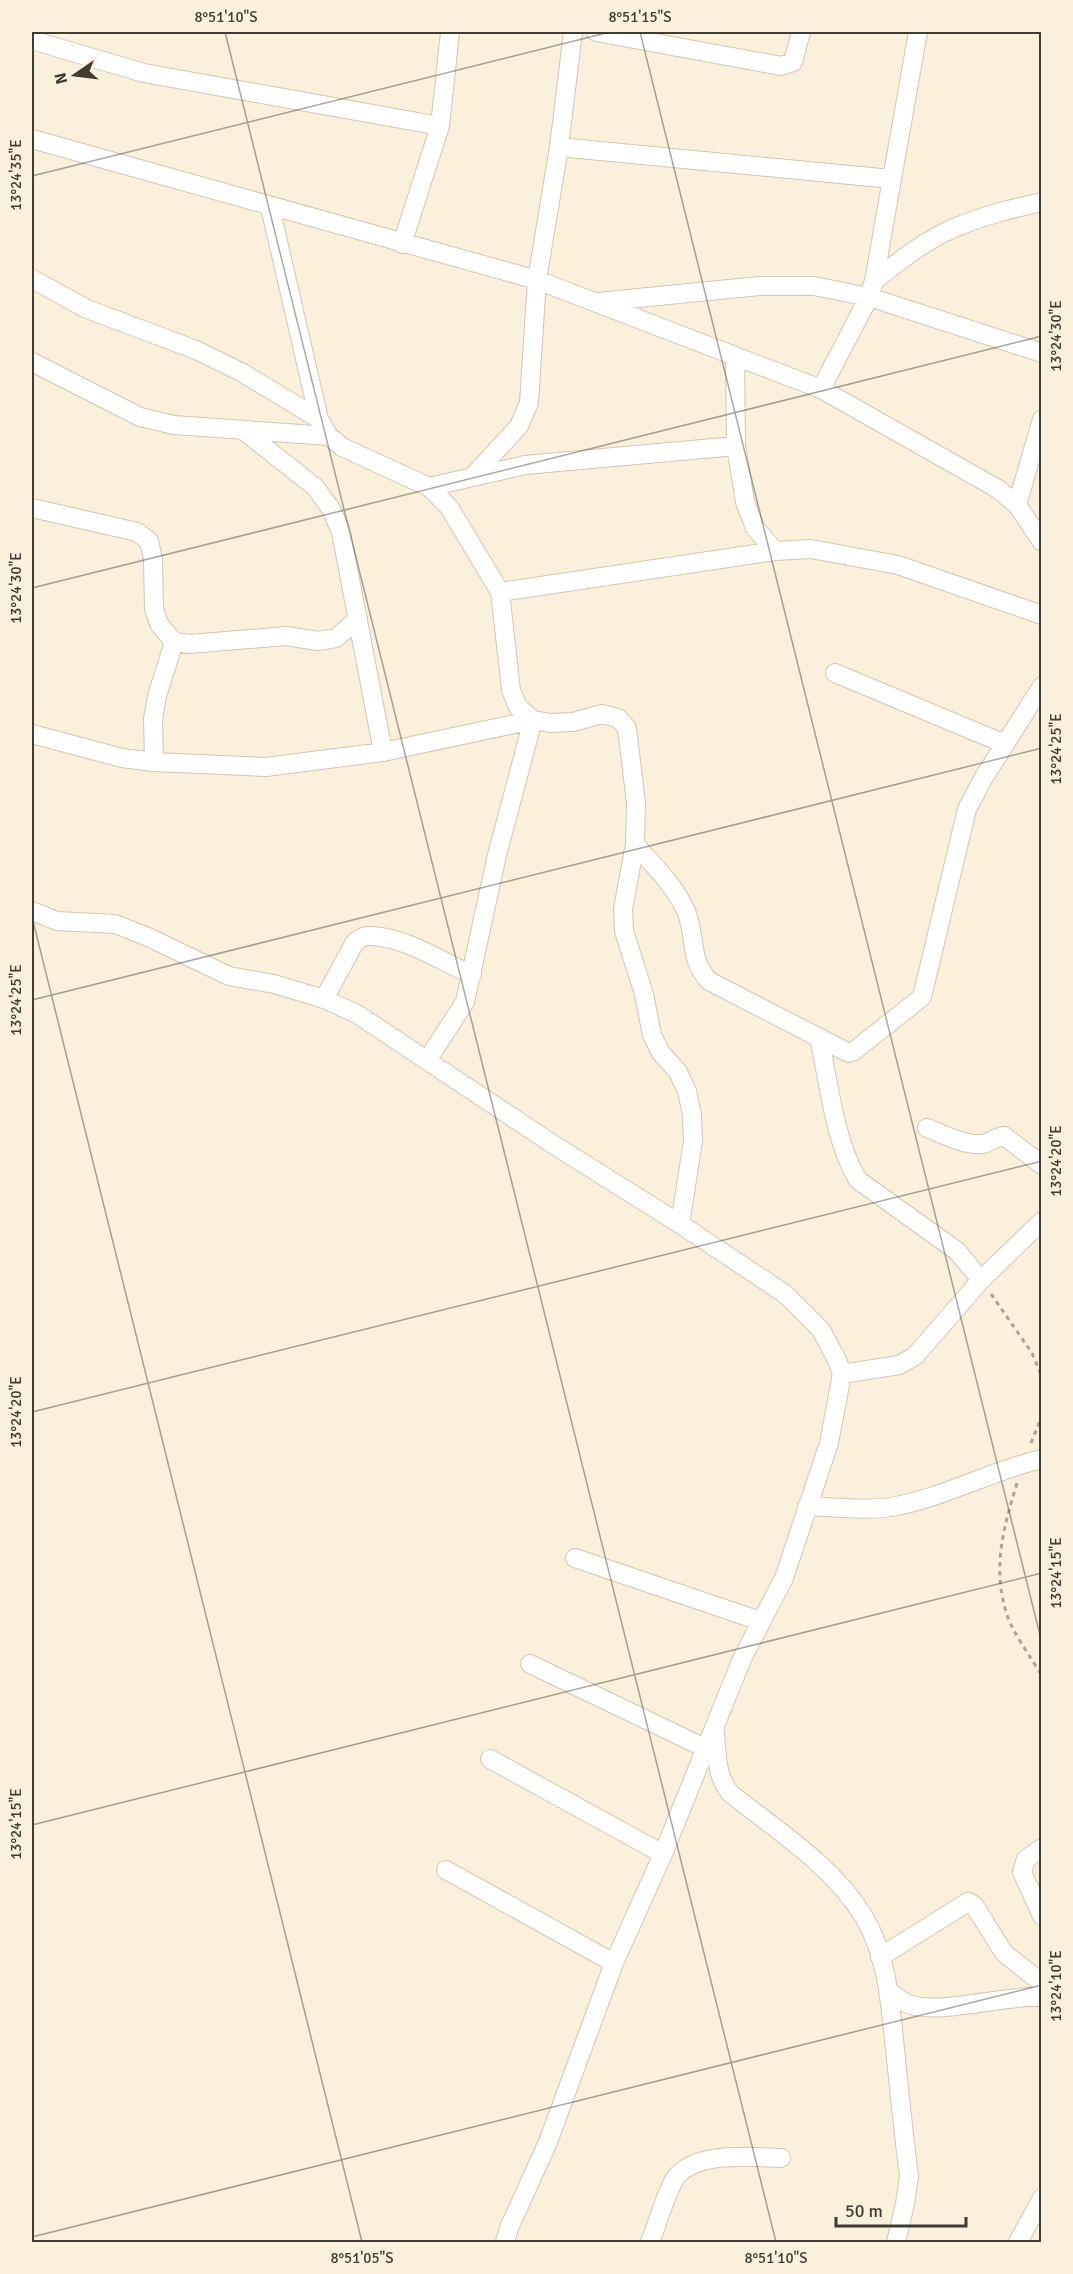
<svg xmlns="http://www.w3.org/2000/svg" width="1073" height="2274" font-family="Signika,sans-serif">
<style>
.lines{fill:none;stroke-linecap:round;stroke-linejoin:round}
.minor-casing{stroke:#d1c7b4;stroke-width:20}
.path{stroke:#aba395;stroke-width:3;stroke-dasharray:4.5 4.5;stroke-linecap:butt}
.minor{stroke:#fff;stroke-width:18}
.ticks{fill:none;stroke:#403c34;stroke-width:1.5;stroke-opacity:0.45}
.neatline{fill:none;stroke:#403c34;stroke-width:2}
.ticks-label{font-size:15px;text-anchor:middle;fill:#403c34}
</style>
<rect width="100%" height="100%" fill="#faf0dc"/>
<g class="lines">
<defs>
<path id="minor" d="M596,32L781,66L793,62L801,32
M35,41L144,73L440,126
M32,139L537,280L821,389L998,489L1017,505L1042,542
M559,147L891,179
M270,207L319,419L329,436L342,447L429,487L449,507L500,592L511,690L518,707L533,720
M402,244L440,126L450,32
M32,279L87,309L196,350L241,372L319,419
M874,281C898,262 924,241 952,229C981,216 1011,209 1042,202
M598,302L759,286H814L869,297L1042,353
M32,362L140,417L174,425L329,436
M821,389L869,297L874,281L918,32
M244,431L315,487L331,509L341,532L383,752
M736,446L745,502L755,528L775,551
M474,475L519,426L529,403L537,280L559,147L573,32
M429,487L525,465L736,446L735,358
M1017,505L1042,419
M32,508L137,532L149,541L153,559L154,609L159,624L174,642L190,644L286,636L318,641L336,638L358,619
M500,592L775,551L811,549L898,565L1042,615
M835,673L1005,744
M32,734L122,758L154,762L266,767L383,752L533,720L550,723L573,722L602,714L618,718L627,728L636,803L635,844L623,909L624,931L644,994L652,1035L661,1053L678,1072L687,1091L692,1115L693,1141L680,1224
M154,762L153,719L157,696L174,642
M635,844C653,865 675,886 686,911C697,937 688,958 709,981L843,1050L849,1053L854,1051L922,997L967,809L984,777L1042,686
M32,911L57,921L115,924L148,937L229,976L274,984L324,999L357,1014L554,1145L680,1224L785,1294L821,1330L837,1360L842,1374L829,1443L784,1578L742,1659L663,1854L614,1963L548,2142L509,2228L505,2242
M324,999L355,942C361,938 365,935 372,936C407,938 441,961 472,975
M819,1037C829,1083 834,1140 858,1180L957,1251L981,1280
M428,1059L465,1002L497,855L533,720
M927,1128C943,1134 965,1146 982,1144C990,1143 995,1137 1004,1136L1042,1165
M842,1374L899,1365L915,1356L981,1280L1042,1221
M807,1506C832,1507 867,1511 891,1507C943,1498 990,1471 1042,1459
M575,1558L760,1621
M530,1664L707,1749
M715,1733C717,1755 716,1777 731,1794C778,1831 833,1866 864,1917C886,1954 890,1999 894,2040C899,2086 903,2131 909,2176L905,2204L896,2242
M490,1759L663,1854
M1042,1848L1026,1859L1022,1872L1042,1916
M446,1870L614,1963
M880,1957L968,1902L974,1905L1004,1953L1042,1983
M889,1991C894,1995 899,1999 904,2002C933,2018 1005,1994 1042,1997
M650,2242C658,2223 663,2201 673,2182C690,2150 752,2157 781,2158
M1018,2242L1042,2198"/>
</defs>
<use href="#minor" class="minor-casing"/>
<path class="path" d="M991,1294L1032,1353L1042,1377
M1031,1443L1042,1416
M1017,1483C1003,1529 992,1568 1007,1615C1013,1633 1032,1659 1042,1676"/>
<use href="#minor" class="minor"/>
</g>
<path class="ticks" d="M225,32L776,2242M640,32L1042,1643M32,176L610,32M32,588L1042,336M32,917L362,2242M32,1000L1042,748M32,1412L1042,1161M32,1825L1042,1573M32,2237L1042,1985"/>
<rect width="1073" height="2274" fill="none" stroke="#faf0dc" stroke-width="66"/>
<g transform="translate(75 75) rotate(256)" stroke="#faf0dc" stroke-width="4.5" paint-order="stroke">
<path d="M0-4.5L10 22L0 15L-10 22Z" fill="#403c34"/>
<text y="-9" font-size="16" font-weight="bold" text-anchor="middle" fill="#403c34">N</text>
</g>
<path d="M836 2217v9h130v-9" fill="none" stroke="#403c34" stroke-width="3"/>
<text x="845" y="2217" font-size="18" fill="#403c34" stroke="#faf0dc" stroke-width="4.5" paint-order="stroke">50 m</text>
<rect x="33" y="33" width="1007" height="2208" class="neatline"/>
<g class="ticks-label">
<text x="226" y="22">8°51'10"S</text>
<text x="640" y="22">8°51'15"S</text>
<text transform="translate(16 175) rotate(-90)" y="5">13°24'35"E</text>
<text transform="translate(1056 336) rotate(-90)" y="5">13°24'30"E</text>
<text transform="translate(16 588) rotate(-90)" y="5">13°24'30"E</text>
<text transform="translate(1056 749) rotate(-90)" y="5">13°24'25"E</text>
<text transform="translate(16 1000) rotate(-90)" y="5">13°24'25"E</text>
<text transform="translate(1056 1161) rotate(-90)" y="5">13°24'20"E</text>
<text transform="translate(16 1412) rotate(-90)" y="5">13°24'20"E</text>
<text transform="translate(1056 1573) rotate(-90)" y="5">13°24'15"E</text>
<text transform="translate(16 1824) rotate(-90)" y="5">13°24'15"E</text>
<text transform="translate(1056 1986) rotate(-90)" y="5">13°24'10"E</text>
<text x="362" y="2263">8°51'05"S</text>
<text x="776" y="2263">8°51'10"S</text>
</g>
</svg>
